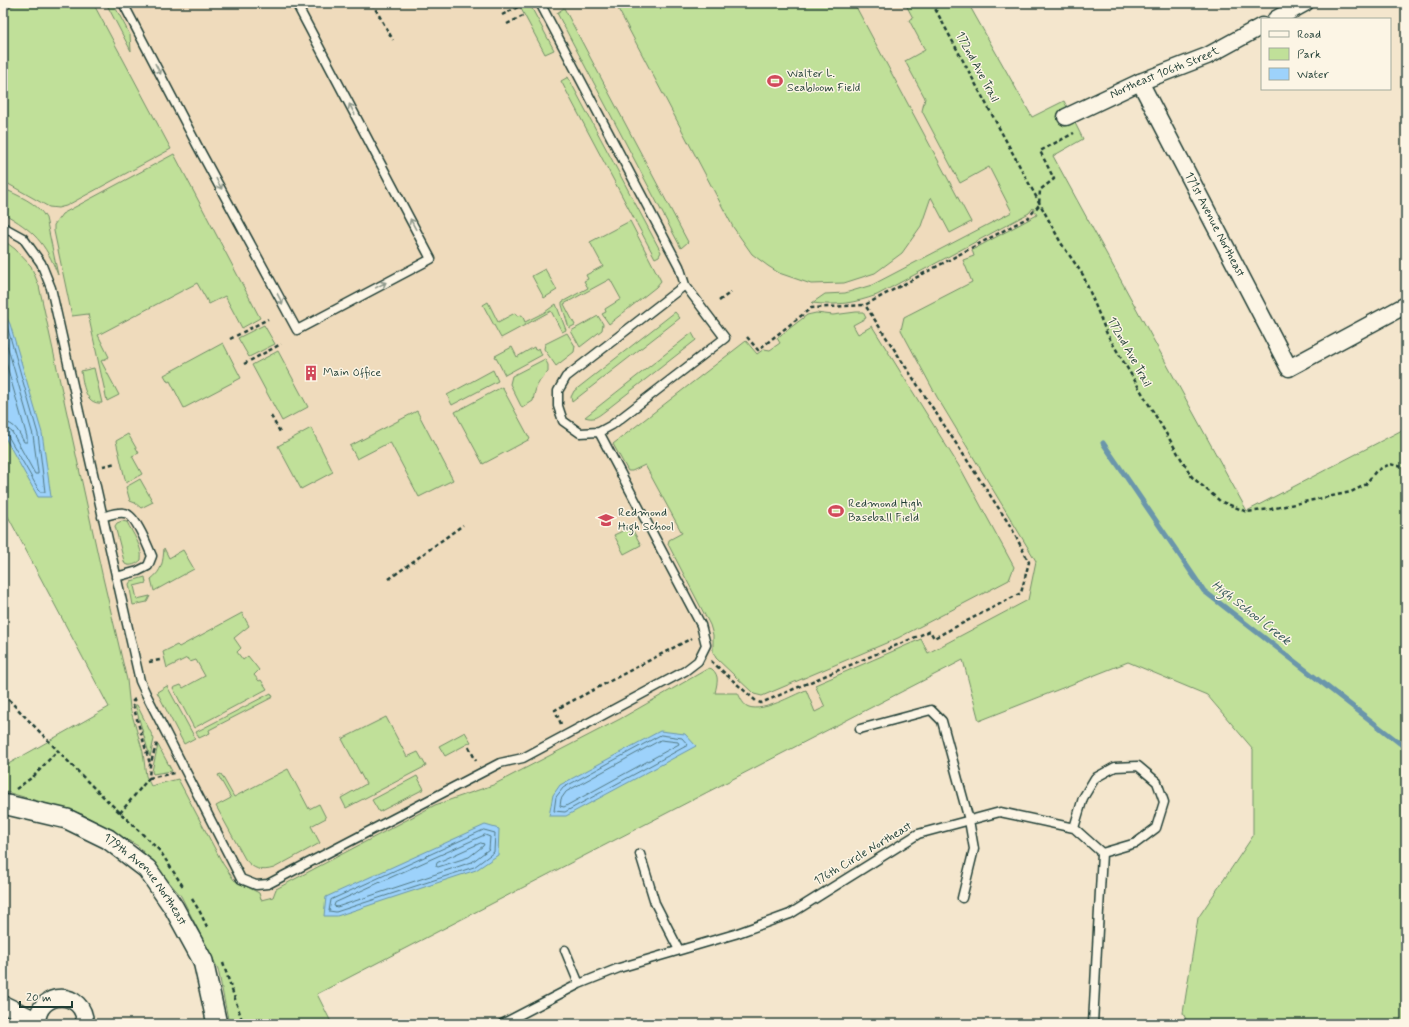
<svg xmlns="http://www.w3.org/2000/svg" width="1409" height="1027" font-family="Mynerve,sans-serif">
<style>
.built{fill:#efdbbc}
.green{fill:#c0e099;stroke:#708e66}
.water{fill:#9dd2fb;stroke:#6b96ab}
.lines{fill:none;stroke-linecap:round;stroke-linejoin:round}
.shore{stroke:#517984;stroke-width:1}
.stream{stroke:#6b96ab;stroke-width:5}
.service-casing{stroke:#1f3d34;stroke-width:11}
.minor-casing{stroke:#1f3d34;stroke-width:19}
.tertiary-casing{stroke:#1f3d34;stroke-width:22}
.path{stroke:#1f3d34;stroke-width:2.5;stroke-dasharray:4 3;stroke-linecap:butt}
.service{stroke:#fcf5e5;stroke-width:8}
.minor{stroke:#fcf5e5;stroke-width:16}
.tertiary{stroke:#fcf5e5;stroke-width:19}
.oneway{stroke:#8e998c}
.labels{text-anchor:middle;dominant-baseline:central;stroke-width:3;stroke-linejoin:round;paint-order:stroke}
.street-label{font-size:12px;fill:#1f3d34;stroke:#fcf5e5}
.poi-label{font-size:12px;fill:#1f3d34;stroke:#fcf5e5;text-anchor:start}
.water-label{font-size:13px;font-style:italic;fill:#385b5c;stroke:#fcf5e5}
</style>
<rect width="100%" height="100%" fill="#f4e6cd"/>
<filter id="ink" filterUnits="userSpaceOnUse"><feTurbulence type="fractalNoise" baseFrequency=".025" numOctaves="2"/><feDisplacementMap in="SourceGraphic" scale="8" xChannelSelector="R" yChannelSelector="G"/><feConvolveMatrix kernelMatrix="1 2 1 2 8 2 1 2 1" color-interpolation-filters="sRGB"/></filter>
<g filter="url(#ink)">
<path class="built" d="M18,3H923L1208,533L274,1016L3,507V11Z"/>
<path class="green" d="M18,3H93L171,149L66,206L58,208L49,207L3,181V11Z
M106,3H113L130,35L131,51Z
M518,3H529L554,50L545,54Z
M615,3H854L971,222L950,233L931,197L921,226L902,253L875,273L844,283L811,284L779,273L768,266L752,254L733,227Z
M905,3H968L1032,117L1064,101L1083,139L1053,156L1247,511L1406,428V1024H1188L1183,1013L1198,918L1253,836V749L1207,695L1128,662L979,721L963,660L317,994L332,1024H229L218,969L181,896L138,846L82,814L3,791V767L109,707L3,507V240L15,249L31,266L39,286L103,578L127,680L130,708L143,752L146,776L151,786L178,779L223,864L234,880L259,893L261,900L273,897L276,889L435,805L493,785L620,719L709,668L712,669C720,676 717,683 715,693H738C741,699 743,705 749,707C764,712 791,696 806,690L815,712L825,707L815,685L921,639L928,653L1028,600L1036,561L937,397L901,330L904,317L972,282L963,260L974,256L972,250L1037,215L1033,208L1029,213L877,295C855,303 836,306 812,303L825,294L845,293L872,285L1012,212L989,167L960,183L922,111L925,98L905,61L925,50L909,20L913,18Z
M564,8L688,242L681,248L557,13Z
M568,77L661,252L659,256L655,258L561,81Z
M174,154L260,318L242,328L225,296L209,304L197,283L98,335L109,357L101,361L119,395L107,401L88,314L72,316L54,231V225L62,214Z
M3,188C18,196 37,202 46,218L58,275C45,242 34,231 3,213Z
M630,221L661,281L656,287L609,324L602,314L606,312L605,309L621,299L610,279L564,304L575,325L569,328L562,305V302L588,288L584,281L588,279L586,275L603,266L590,242Z
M545,269L557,290L544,298L532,276Z
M488,302L498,322L515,313L517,316L522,315L525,322L545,312L556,304L566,330L562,332L551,311L501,338L483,305Z
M675,312L680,318L572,402L571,397L574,391Z
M856,312H863L866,318L853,325L858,334L872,326L962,471L1014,567L1009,580L898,638L762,696L754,694L716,658L713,652V635L710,625L668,544L669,540L682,533L645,465L632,471H628L613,444L746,341L757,354L764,349L770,350L780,343L777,338L807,315L816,313L833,315Z
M598,316L603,324L602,330L580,347L571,331Z
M264,325L275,344L249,357L238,338Z
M567,333L575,346L574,352L556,366L544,349L545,344Z
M692,333L696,340L605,411C597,417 594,420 585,417Z
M223,343L241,378L184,408L170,381L168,382L164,375Z
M512,347L517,357L534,347L535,350L539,348L542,355L505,375L495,356Z
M278,351L308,407L282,421L252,365Z
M545,359L548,365V372C538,381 535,388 533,401L522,408L510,384L512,376Z
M94,368L102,403C85,405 83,384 81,371Z
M493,370L498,381L452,405L447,395Z
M502,387L530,439L483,464L455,412Z
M417,411L453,480L419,497L390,442L357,459L350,446Z
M311,428L333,472L301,489L278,446Z
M128,434L139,453L132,456L142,474L126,483L116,441Z
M140,479L153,502L141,508L135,503L130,501L126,487Z
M122,521L127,522C133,534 143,547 141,560C137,564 130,567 125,564L124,561L115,526L117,523Z
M631,527L641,545L624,554L614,535Z
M164,548L169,558L183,550L194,569L154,591L151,579C162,571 163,562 164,548Z
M145,577L146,583L134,586L137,599L150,596L147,602L133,605L129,584L131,581Z
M242,613L249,626L234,638L241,648L237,652L243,660L248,656L259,670L254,675L259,681L261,680L267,689L194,728L173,688L181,685L183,688L205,676L196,660L190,662L187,658L167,668L163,652L177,645L179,647Z
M167,686L195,738L184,744L157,692Z
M271,693L273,697L209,730L210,733L199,738L196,732Z
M135,705H137L154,739L150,757Z
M386,717L407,757L418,752L426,766L346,808L341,798L366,784L342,739Z
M465,732L471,742L445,756L439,746Z
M158,745L172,771L153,774L152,771Z
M288,769L309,809L319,804L326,818L311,826L320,843L274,868C261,872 253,869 245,859L216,806L231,798L218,775L221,774L234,797Z
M417,776L424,789L379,812L372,800Z"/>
<path class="water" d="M3,311L10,324L42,433L51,497H38L3,434Z
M660,731L685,734L696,746L566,816H549L553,795L560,785Z
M485,825L499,829L498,855L476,870L337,916H324L326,897Z"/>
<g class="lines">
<path class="shore" d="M3,319L7,326L38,434L45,492H40L8,436L3,433
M3,331L33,435L38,472V474H35L12,432L8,429L3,428
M3,352L27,437V442H24C19,433 16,423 3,422
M661,735L682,738L688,745L565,812L554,811L556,797L563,788Z
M661,740L678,742L679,744L564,807L560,806L561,799L566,792Z
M484,830L495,833L494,852L474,867L336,912L329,911L331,900Z
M485,835L490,837L489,849L472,862L337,907L334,906L335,903Z
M481,843L484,844L483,846L469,857L438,867L436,866L437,863Z"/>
<path class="stream" d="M1103,443L1204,591L1406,748"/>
<defs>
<path id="service" d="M123,3L197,145L297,330L431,259L296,3
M540,3L679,266L685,285L725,338L612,425L599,432L580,433L563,421L558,406V391L566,377L685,285
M3,227L23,238L41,263L51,288L140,681L146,694L241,879L256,885L268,884L500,763L523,758L685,671L698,661L706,645L701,625L599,432
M102,517C109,515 117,512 124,513C135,513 148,547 152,556L148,566L138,571L116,577
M860,729L931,710L942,721L969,820L974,849L962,898
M1074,828L1083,798L1095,778L1115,767L1138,766L1157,782L1164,802L1156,828L1136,843L1102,853
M640,854L655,903L679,950
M565,950L579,984
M502,1024L579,984L619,968L735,934L790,914L918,834L1000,812L1074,828L1102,853L1093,1024"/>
<g id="minor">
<path d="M1276,19L1305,3"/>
<path id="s1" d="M1140,82L1289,368L1406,305"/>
<path id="s2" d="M1066,117L1140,82L1207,56L1262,26"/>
<path d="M3,1004L30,1017L37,1018"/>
<path d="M37,1024C37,989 85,989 85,1024"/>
</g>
<g id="tertiary">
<path id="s3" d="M3,804L67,819L108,839L147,869L174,908L203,961L217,1024"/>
</g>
</defs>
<use href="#service" class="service-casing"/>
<use href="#minor" class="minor-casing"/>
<use href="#tertiary" class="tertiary-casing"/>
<path class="path" d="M372,3L393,40
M932,3L1061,243L1083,275L1107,334L1192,477L1220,501L1247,512L1271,509L1351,492L1365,485L1376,471L1390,464L1406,468
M502,15L518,7
M507,24L523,16
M719,301L731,292
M747,337L758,350L811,308L865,305L1029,217L1039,205L1040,190L1054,179L1040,151L1074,133
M230,339L268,319
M244,364L281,344
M271,416L280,432
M103,466L116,463
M389,579L463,525
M711,661L756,701L761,703L930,631L934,638L1021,593L1029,562L1011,527L865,305
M149,662L160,660
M3,695L11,702L89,783L160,851L184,888
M135,699L132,702L150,764
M561,724L555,710L692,638
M469,747L476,761
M149,778L174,773
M16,789L34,776L58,750
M120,813L149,778L150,765L157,743
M192,899L200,912L208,929
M223,963L242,1020V1024"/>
<use href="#service" class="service"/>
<use href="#minor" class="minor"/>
<use href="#tertiary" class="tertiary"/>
</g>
<defs><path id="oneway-shaft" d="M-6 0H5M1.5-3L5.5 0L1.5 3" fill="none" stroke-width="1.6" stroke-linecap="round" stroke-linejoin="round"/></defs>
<g class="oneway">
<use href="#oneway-shaft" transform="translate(158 69) rotate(62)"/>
<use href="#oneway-shaft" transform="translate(352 109) rotate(-118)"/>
<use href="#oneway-shaft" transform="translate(219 184) rotate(62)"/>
<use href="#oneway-shaft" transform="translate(413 224) rotate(-118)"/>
<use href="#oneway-shaft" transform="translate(381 285) rotate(-28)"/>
<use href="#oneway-shaft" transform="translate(280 299) rotate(62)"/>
</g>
</g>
<defs>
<symbol id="stadium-bare" viewBox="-9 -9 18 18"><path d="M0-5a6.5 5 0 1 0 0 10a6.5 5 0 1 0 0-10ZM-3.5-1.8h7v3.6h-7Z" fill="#d1495b" stroke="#fcf5e5" stroke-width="2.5" paint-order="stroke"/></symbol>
<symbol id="building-bare" viewBox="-9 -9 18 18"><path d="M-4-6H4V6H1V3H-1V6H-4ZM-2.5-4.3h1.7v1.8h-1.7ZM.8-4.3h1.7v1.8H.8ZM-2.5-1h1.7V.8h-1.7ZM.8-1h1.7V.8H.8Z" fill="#d1495b" stroke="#fcf5e5" stroke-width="2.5" paint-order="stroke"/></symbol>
<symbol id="school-bare" viewBox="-9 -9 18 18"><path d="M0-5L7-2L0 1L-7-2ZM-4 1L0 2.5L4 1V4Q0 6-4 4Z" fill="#d1495b" stroke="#fcf5e5" stroke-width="2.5" paint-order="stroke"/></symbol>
</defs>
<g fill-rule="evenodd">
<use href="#stadium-bare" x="764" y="70" width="22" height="22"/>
<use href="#building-bare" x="300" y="362" width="22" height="22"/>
<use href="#stadium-bare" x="825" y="500" width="22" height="22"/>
<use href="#school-bare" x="595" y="509" width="22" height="22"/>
</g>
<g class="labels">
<g class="street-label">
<text transform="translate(977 67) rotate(62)">172nd Ave Trail</text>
<text stroke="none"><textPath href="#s2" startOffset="108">Northeast 106th Street</textPath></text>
<text stroke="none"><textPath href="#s1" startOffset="161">171st Avenue Northeast</textPath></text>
<text transform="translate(1129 352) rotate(61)">172nd Ave Trail</text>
<text transform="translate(863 854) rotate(-31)">176th Circle Northeast</text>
<text stroke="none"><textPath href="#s3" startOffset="167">179th Avenue Northeast</textPath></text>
</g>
<g class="poi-label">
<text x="787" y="74">Walter L.<tspan x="787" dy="14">Seabloom Field</tspan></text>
<text x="323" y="373">Main Office</text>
<text x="848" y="504">Redmond High<tspan x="848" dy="14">Baseball Field</tspan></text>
<text x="618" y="513">Redmond<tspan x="618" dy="14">High School</tspan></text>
</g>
<g class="water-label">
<text transform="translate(1251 613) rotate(38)">High School Creek</text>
</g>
</g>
<rect width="1409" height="1027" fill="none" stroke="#fcf5e5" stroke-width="16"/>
<rect x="8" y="8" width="1393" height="1011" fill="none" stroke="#1f3d34" stroke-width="1.5" filter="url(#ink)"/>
<rect x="1261" y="18" width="130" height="72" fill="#fcf5e5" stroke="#a4ab9e"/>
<rect x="1269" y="31" width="20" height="6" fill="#fcf5e5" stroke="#a4ab9e"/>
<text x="1297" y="38" font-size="12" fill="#1f3d34">Road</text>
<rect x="1269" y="48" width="20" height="12" fill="#c0e099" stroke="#a4ab9e"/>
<text x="1297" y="58" font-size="12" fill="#1f3d34">Park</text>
<rect x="1269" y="68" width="20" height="12" fill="#9dd2fb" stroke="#a4ab9e"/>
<text x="1297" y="78" font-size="12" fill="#1f3d34">Water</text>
<path d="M20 1001v6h52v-6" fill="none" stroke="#1f3d34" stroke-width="2"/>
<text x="26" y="1001" font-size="12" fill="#1f3d34" stroke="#fcf5e5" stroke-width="3" paint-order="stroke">20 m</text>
</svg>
